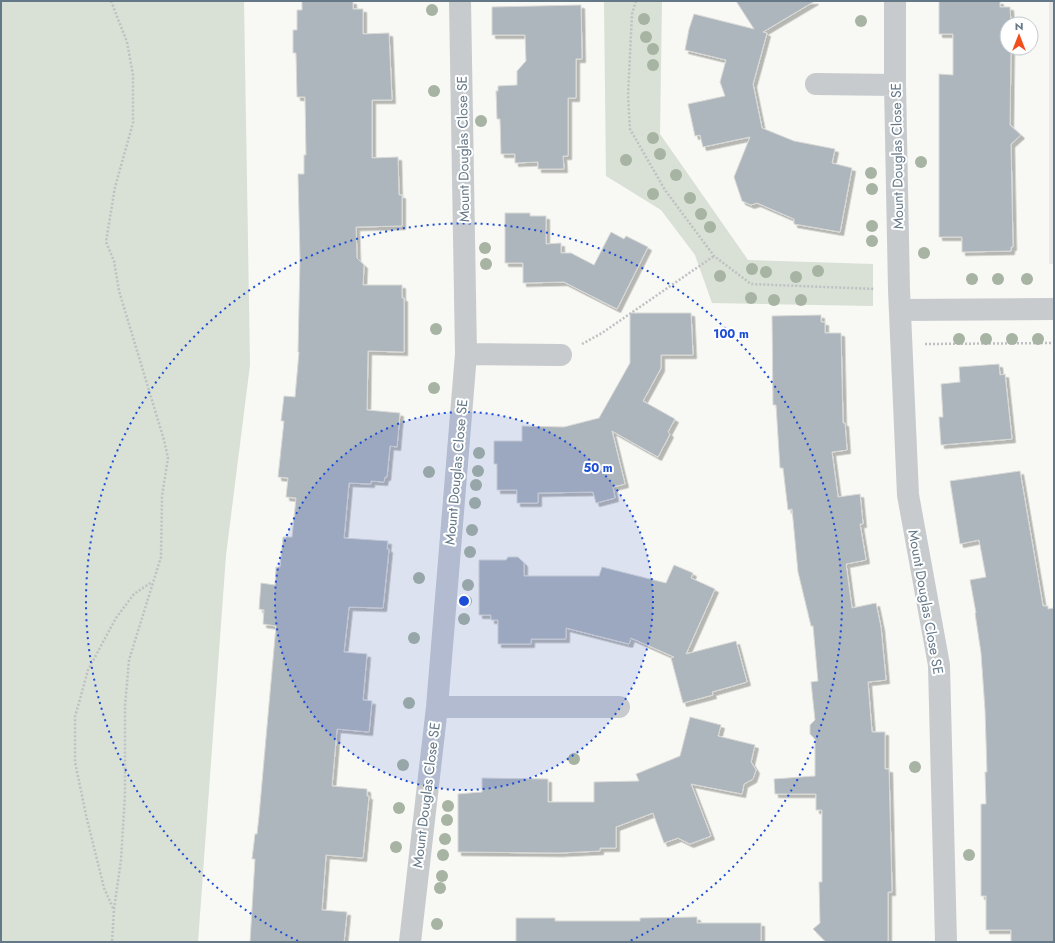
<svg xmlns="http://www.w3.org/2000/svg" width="1055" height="943" font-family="Jost,sans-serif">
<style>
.built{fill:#e8e9e8}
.green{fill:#d9e0d5}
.building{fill:#adb6bc;stroke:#d9d9d7;filter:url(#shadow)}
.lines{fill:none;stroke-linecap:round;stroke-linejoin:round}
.path{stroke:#bec1c3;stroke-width:2.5;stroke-dasharray:2 2;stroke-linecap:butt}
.street{stroke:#c7cbce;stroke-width:22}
.tree{fill:#a7b3a3}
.ring{fill:none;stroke:#1d4ed8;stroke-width:2;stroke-dasharray:2 4}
.labels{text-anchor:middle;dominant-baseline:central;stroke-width:4;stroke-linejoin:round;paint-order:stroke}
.street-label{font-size:14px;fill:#647888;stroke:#fff}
.centre{fill:#1d4ed8;stroke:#fff;stroke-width:2}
.ring-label{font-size:12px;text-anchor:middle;font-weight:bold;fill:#1d4ed8;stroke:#fff;stroke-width:4;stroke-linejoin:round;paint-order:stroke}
</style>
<defs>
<filter id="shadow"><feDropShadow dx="3.5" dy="3.5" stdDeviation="0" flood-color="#0004"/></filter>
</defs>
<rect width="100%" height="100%" fill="#f8f8f4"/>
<path class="built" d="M1049,1H1054V264H1049Z"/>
<path class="green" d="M1,1H244L250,365L226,555L198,942H1Z
M604,1H662L660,134L748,260L873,264V306L712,303L695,255L661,210L606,176Z"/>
<path class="building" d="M302,1H353V9H363V34L389,33L392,100H372V158L398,157L399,195H402V226L356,227L357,258L364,265L363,285H402V298H404V352L368,351L367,410L400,413L397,447L390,446L387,477H385L384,482L371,481V484L349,483L344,538L388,541L387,549H389L383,608L349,607L344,652L367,654L363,700L372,701L369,732L337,729L332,786L367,789V796H369L363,858L326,855L322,910L347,912L344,942H250L255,859H252L255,834H257L259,816L276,626L263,624L264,610L259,609L261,583L275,585L276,567H280L283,537H292L296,498L286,497L288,478L278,477L284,421H281L284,396L295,397L299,352H298L300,258L298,174H304V155H306L305,97H297L296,53H293V30H297V10H302Z
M736,1H815L763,32L767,33L753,84L762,128L794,141L835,149L832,163L852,168L840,232L794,224V219L757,203L751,205L742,201L734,177L750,137L703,147L700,135L695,136L688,104L725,96L720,82L726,60L685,50L689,29L694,14L754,29Z
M939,1H1000V7H1010L1011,24H1007V48H1011L1010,125L1021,135L1011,144L1013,247H1011V251L962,252V237H939V74L953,75V34H939Z
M581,5L582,59H576V98H568V156H563L564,169H538V162L515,163V154H501L500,119H497L496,91H498V86L517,85V71L526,61L525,35H492V7Z
M505,213H530V216H546V244L561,243V253H571L594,265L611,232L624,239L626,236L648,247L617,309L564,282L523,283V263H505Z
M630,313H691L693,355H661V368L643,401L675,419L668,432L670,434L658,457L612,431L625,484L613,487L615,498L596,503L593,492L538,493V503H517V490H497V464H494V441H522V426L564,427L599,418L630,363Z
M821,315V322H825V333H841L843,423H845L847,450L832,452L838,497L860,494L863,524H860L866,560L846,564L852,608L876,603L881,627L886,680L868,682L872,732H885V769H889L892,892H888V942H826L813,929L820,923L819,882H822V810H816V794H775L774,779L815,776V739L810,734V725L815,720L811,682L818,681L813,626H811L798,572L792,509L788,510L783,468H780L776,405H773L772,316Z
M999,364L1000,375L1005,374L1012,439L941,445L939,417H943L941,384L960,382L959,367Z
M1020,471L1043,606H1048V609L1054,608V942H1011V930H986V896H981V804H986L985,772H987L985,710L981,653L975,613H976L970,580L986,577L979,540L960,544L950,481Z
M508,557H518L524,563V576H599L602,567L666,583L674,565L693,573L691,578L715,589L686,654L736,641L747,682L712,692L713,695L683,703L671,658L674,657L631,638L629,644L566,628V639H531V644H498V620H491V615H479V560H506Z
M690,717L721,725L718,736L755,745L751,762L756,770L753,779L744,784L742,794L691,784L711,836L690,844L678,838L664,843L653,813L616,827V848H600V851L559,853L458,852V794L482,792V778L548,779V802H594V782L639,781L636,774L680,756Z
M697,917V923H761V942H516V918H555V921H640V918Z"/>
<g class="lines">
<path class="path" d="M111,1L127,42L133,75V123L115,187L106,242L114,261L119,291L164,440L168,458L162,496L161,557L129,660L125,706V794L121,860L114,909L112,942
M636,1L632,14L628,96L630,129L665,190L714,256L751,284L875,289
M582,344L602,333L714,256
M925,344L1054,343
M113,908L104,888L86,815L75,762V717L88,670L116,618L134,594L152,582"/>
<path class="street" d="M895,1V85L899,290L908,495L939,665L946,942
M816,84L895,85
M900,310L1054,309
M466,354L561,355
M437,707H619
M410,942L437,707L466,354L460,1"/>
</g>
<g class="tree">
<circle cx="432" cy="10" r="6"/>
<circle cx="644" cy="19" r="6"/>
<circle cx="861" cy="21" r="6"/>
<circle cx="646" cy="37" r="6"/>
<circle cx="653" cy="49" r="6"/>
<circle cx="653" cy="65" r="6"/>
<circle cx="434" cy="91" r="6"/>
<circle cx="481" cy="121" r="6"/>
<circle cx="653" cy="138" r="6"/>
<circle cx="660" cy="154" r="6"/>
<circle cx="626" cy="160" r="6"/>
<circle cx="921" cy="162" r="6"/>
<circle cx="871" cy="173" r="6"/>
<circle cx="676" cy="175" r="6"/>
<circle cx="872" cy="189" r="6"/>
<circle cx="653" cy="194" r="6"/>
<circle cx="690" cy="198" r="6"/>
<circle cx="701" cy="214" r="6"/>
<circle cx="872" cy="226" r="6"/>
<circle cx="710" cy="227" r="6"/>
<circle cx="872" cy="241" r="6"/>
<circle cx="485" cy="248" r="6"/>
<circle cx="924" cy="253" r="6"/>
<circle cx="486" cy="264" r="6"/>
<circle cx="752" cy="269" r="6"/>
<circle cx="818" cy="271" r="6"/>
<circle cx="766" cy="272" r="6"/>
<circle cx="720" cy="276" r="6"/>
<circle cx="796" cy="277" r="6"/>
<circle cx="972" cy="279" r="6"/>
<circle cx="998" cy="279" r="6"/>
<circle cx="1027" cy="279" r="6"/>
<circle cx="751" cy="298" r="6"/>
<circle cx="774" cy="300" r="6"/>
<circle cx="801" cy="300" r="6"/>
<circle cx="436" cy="329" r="6"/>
<circle cx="959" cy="339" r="6"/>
<circle cx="986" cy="339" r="6"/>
<circle cx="1012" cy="339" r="6"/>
<circle cx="1038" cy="339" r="6"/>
<circle cx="434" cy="388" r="6"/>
<circle cx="479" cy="453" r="6"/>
<circle cx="478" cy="471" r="6"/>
<circle cx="429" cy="472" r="6"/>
<circle cx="476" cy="485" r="6"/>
<circle cx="475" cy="503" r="6"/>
<circle cx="472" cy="530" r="6"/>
<circle cx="470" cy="552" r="6"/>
<circle cx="419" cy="578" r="6"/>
<circle cx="468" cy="585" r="6"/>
<circle cx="466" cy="601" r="6"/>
<circle cx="464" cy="619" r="6"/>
<circle cx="414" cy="638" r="6"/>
<circle cx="409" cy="703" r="6"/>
<circle cx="574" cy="759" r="6"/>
<circle cx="403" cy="765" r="6"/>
<circle cx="915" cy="767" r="6"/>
<circle cx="448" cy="806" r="6"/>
<circle cx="399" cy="808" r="6"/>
<circle cx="447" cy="820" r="6"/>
<circle cx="445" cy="839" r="6"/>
<circle cx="396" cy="847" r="6"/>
<circle cx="443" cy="855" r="6"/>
<circle cx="969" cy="855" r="6"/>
<circle cx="442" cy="876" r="6"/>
<circle cx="440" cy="888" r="6"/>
<circle cx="437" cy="924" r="6"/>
</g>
<circle cx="464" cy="601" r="189" fill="#1d4ed8" fill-opacity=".12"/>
<g class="ring">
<circle cx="464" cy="601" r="189"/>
<path d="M298 941A378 378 0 1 1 630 941"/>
</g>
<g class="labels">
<g class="street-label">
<text transform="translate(463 149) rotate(-91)">Mount Douglas Close SE</text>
<text transform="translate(897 156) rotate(-91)">Mount Douglas Close SE</text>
<text transform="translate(456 472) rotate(-85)">Mount Douglas Close SE</text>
<text transform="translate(926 602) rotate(80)">Mount Douglas Close SE</text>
<text transform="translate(426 795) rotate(-83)">Mount Douglas Close SE</text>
</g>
</g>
<circle cx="464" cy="601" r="6" class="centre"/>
<g class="ring-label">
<text x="731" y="338">100 m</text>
<text x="598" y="472">50 m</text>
</g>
<rect width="1055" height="943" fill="none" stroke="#647888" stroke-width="4"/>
<g transform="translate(1019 36)"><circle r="19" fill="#ffffff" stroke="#c1c9cf"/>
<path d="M0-3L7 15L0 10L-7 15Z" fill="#f24e1b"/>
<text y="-6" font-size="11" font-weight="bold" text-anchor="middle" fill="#647888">N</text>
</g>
</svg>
